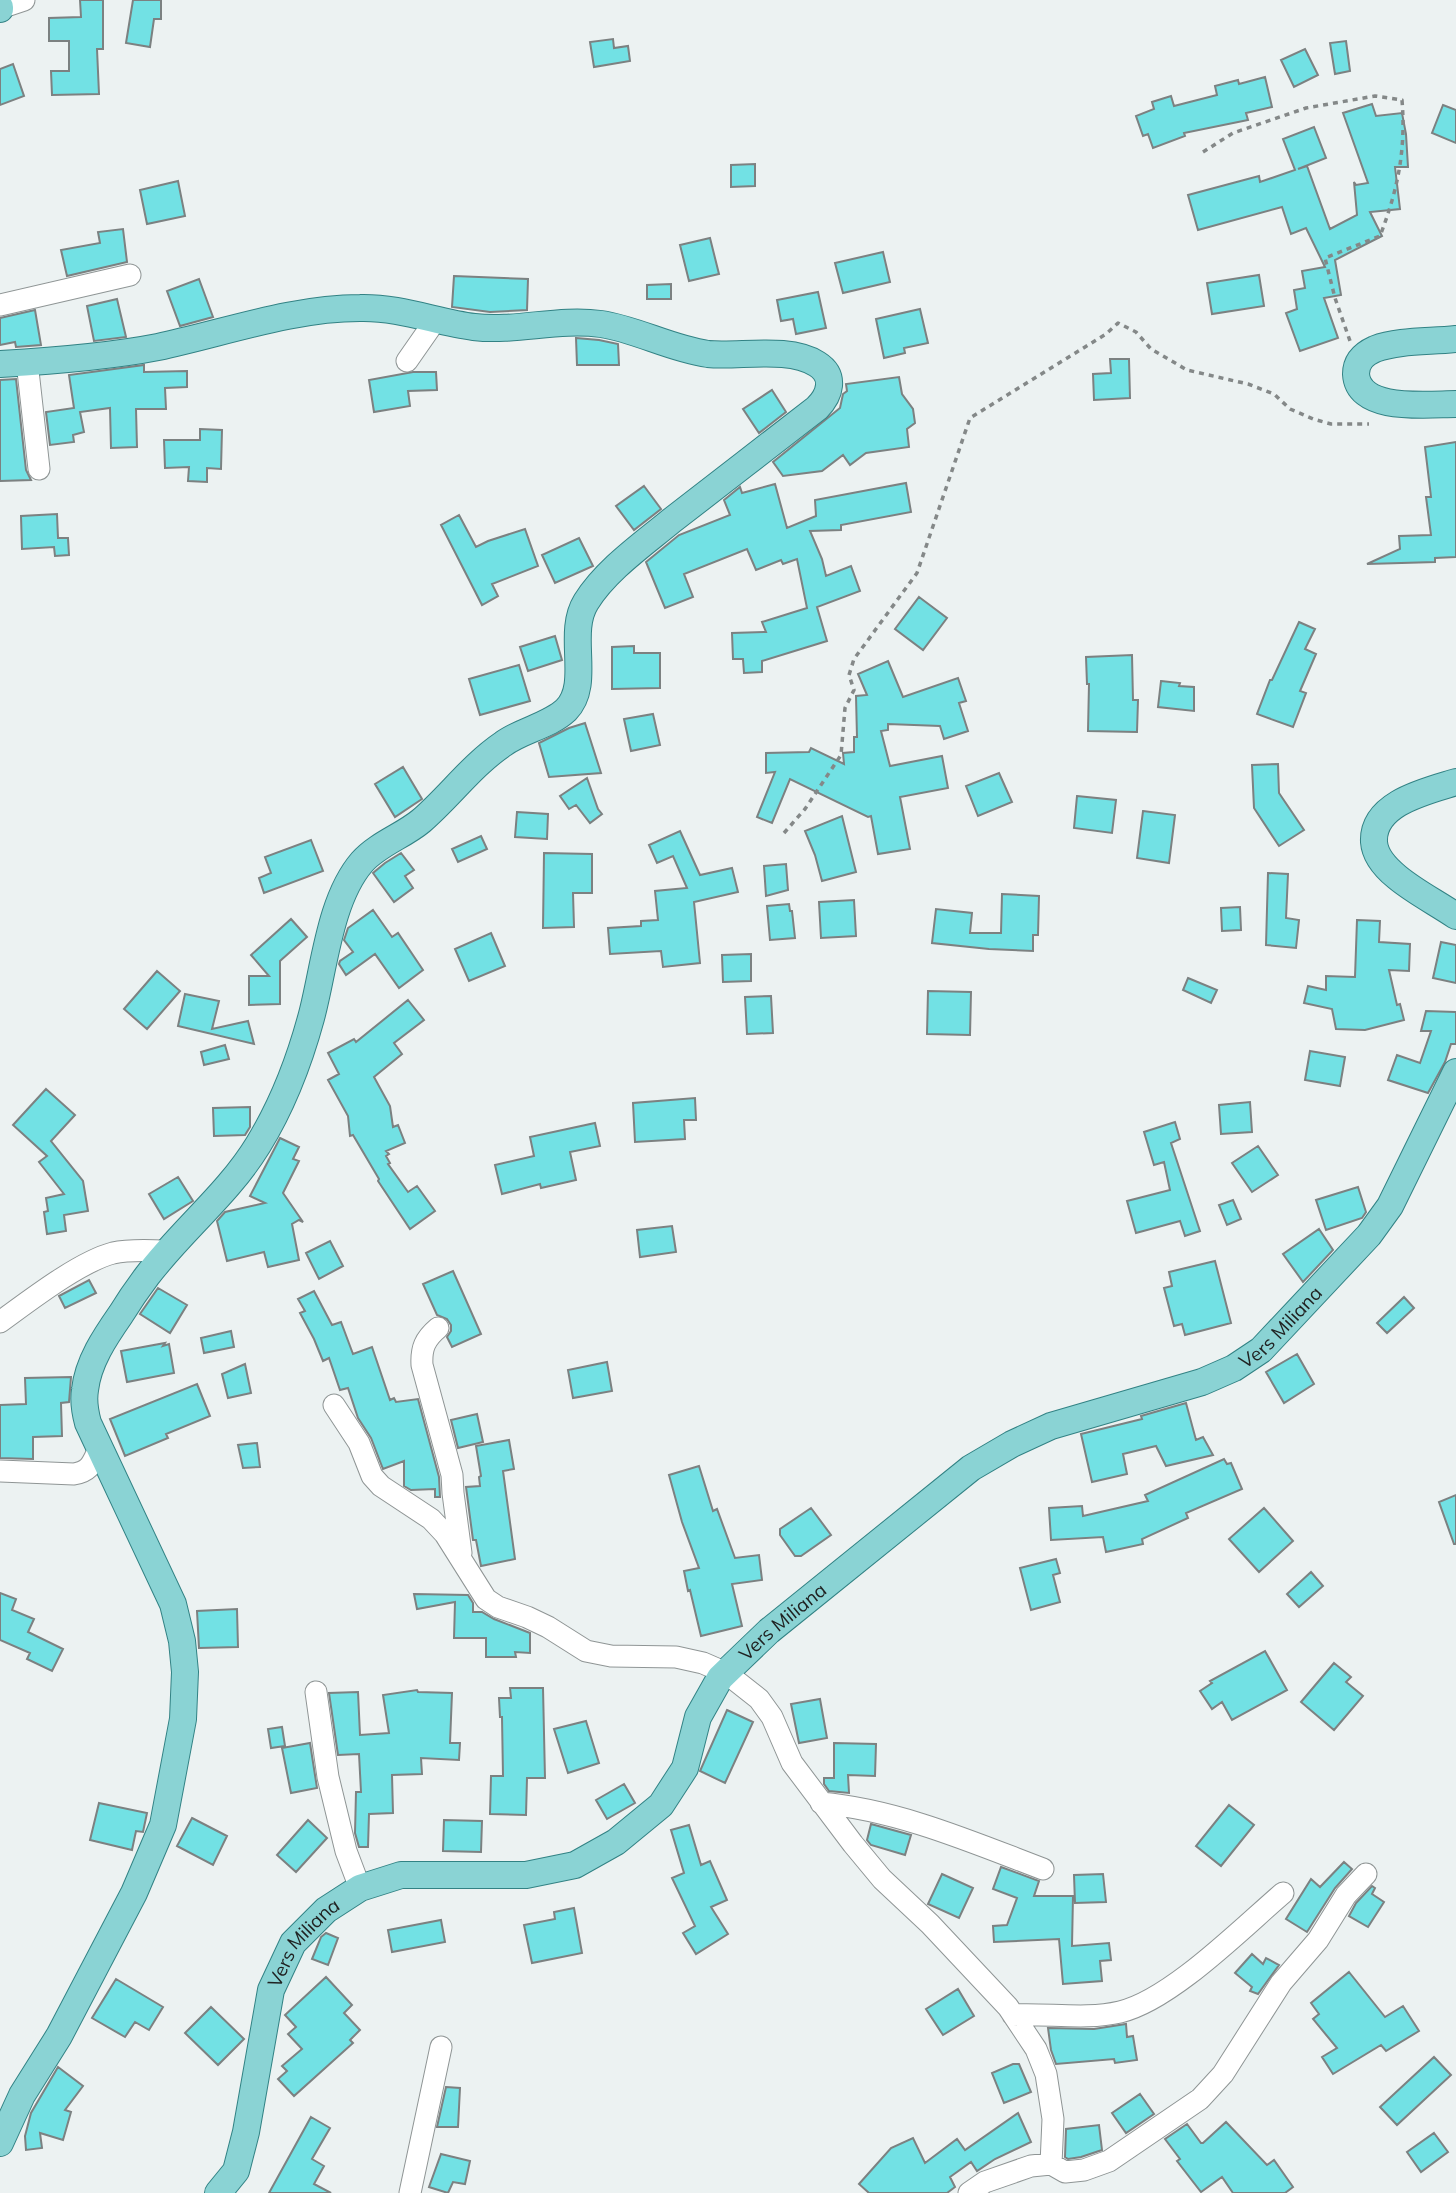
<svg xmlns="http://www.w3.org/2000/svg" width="1456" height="2193" font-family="Mulish,sans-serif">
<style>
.building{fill:#72e1e4;stroke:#7c8181;stroke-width:2}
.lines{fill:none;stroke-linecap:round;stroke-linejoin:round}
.minor-casing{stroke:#8f9595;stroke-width:23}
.major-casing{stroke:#328284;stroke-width:28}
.path{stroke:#848888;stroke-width:3.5;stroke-dasharray:5 5;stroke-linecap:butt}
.minor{stroke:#fff;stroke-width:21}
.major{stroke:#8ad3d4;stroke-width:26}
.labels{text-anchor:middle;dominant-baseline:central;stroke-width:6;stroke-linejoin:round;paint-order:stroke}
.street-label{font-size:19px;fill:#202222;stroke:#fff}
</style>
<rect width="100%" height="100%" fill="#ecf2f2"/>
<path class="building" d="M80,0H103V49H97L99,94L52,95L51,71H69V41H49V18L81,17Z
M133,0H161V19H154L150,47L126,43Z
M613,39L614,48L628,46L630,61L594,67L590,42Z
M1346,41L1350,71L1335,74L1330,43Z
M1305,49L1318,75L1294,87L1281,60Z
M13,64L24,96L0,105V69Z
M1265,77L1272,107L1246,113L1248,120L1184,133L1185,136L1153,148L1148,134L1143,136L1136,116L1154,109L1152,102L1171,96L1174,106L1217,95L1215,86L1238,80L1239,84Z
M1372,104L1376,116L1402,113L1406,134L1408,167H1395L1400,209L1370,212L1382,236L1335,260L1341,295L1324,298L1338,338L1300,351L1286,313L1297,309L1294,290L1305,288L1302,271L1325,267L1306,228L1291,234L1282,207L1198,230L1188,195L1259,176L1260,182L1295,170L1283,139L1314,127L1326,158L1298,169L1307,166L1330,229L1357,215L1354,182L1356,185L1368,183L1343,113Z
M1443,105L1456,110V143L1432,133Z
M755,164V186L731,187V165Z
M178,181L185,216L147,224L140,190Z
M123,229L127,262L67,276L61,250L100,243L98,232Z
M710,238L719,274L689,281L680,245Z
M883,252L890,282L843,293L835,263Z
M1259,275L1264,306L1212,314L1207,283Z
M454,276L528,279L527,310L490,312L452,307Z
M199,279L213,317L180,326L167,291Z
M671,284V299H647V285Z
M818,292L826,328L796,334L793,319L781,321L777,300Z
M117,299L126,337L94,341L87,306Z
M920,309L928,343L904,348L905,353L884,358L876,319Z
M35,310L41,345L16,347L15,342L0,345V318Z
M576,338L599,340L618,344L619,365H577Z
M1110,359H1129L1130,398L1094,400L1093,374L1111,373Z
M144,365V372L187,371V387L165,388L166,409H136L137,447L111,448L110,408L80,412L84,432L73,435L74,442L50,445L46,412L74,408L69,375Z
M413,372H436L437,390L408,391L410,406L374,412L369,380Z
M899,377L902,394L913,409L915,423L907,429L909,447L866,453L850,465L843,455L822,471L783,476L773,462L840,408L843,394L847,391L846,384Z
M16,379L26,470L31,480L0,481V380Z
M772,390L786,412L759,433L743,409Z
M200,429L222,430L221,469L207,468V482L188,481L189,467L165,468L164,440H200Z
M1456,442V557L1435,558V562L1367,564L1400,549L1399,536L1431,535L1426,497H1431L1425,447Z
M906,483L911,512L841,525V530L810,531L822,559L826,576L851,566L860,591L817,607L827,641L762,661V672L744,673L743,659H733L732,633L766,632L762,622L807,608L797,559L783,564L781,560L756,570L747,549L684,574L693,597L665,608L646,562L679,535L730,515L724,500L740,487L742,493L775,484L787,528L816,516L815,500Z
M644,486L661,509L634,530L616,506Z
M57,514L58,538H68L69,555L55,556L54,547L22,549L21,516Z
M459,515L476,547L488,541L525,529L538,566L492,584L498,596L482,605L441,525Z
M579,538L593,566L555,583L542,555Z
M919,597L947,618L923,650L895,629Z
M1299,622L1315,629L1305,649L1316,654L1300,691L1306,693L1293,727L1257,714L1270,680H1272Z
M555,636L562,660L528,671L520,647Z
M634,646V653H660V688L612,689V647Z
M1132,655L1133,700H1138L1137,732L1088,731L1089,684H1087L1086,657Z
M888,661L903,697L958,678L966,701L959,703L968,731L944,739L940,726L888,724V730L881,731L890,766L942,756L948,788L900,797L910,849L878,854L871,816L868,817L790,779L772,823L757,817L775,772L766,773V753L809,752L811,748L844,764L843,753L854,752V737H857L856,696L867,695L858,674Z
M519,665L530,701L480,715L469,679Z
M1161,681L1180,683L1179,686L1194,687V711L1158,707Z
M653,714L660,745L631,751L624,719Z
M585,723L601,773L549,777L539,743L569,728Z
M1278,764L1279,793L1304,830L1279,846L1254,808L1252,765Z
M403,767L422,799L395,817L375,784Z
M999,773L1012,802L978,816L966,786Z
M587,778L598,809L602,814L590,823L576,805L569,809L560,796Z
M1077,796L1116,800L1112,833L1074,828Z
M1143,811L1175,815L1169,863L1137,858Z
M517,812L548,814L547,839L515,837Z
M842,816L856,872L822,881L815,855L805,831Z
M680,831L700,875L732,868L738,892L694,902L700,963L663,967L661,951L610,954L608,928L641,926V921L658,920L655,891L687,888L673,856L657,863L649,845Z
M481,836L487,849L458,862L452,849Z
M311,840L323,871L264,893L259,878L271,873L265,857Z
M401,853L414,870L405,876L413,888L394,902L373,873L385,863Z
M544,853L592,854V893H573L574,927L543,928Z
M786,864L788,890L766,896L764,866Z
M1268,873L1288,874L1286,918L1299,920L1296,948L1266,945Z
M1002,894L1039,896L1038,935H1033V951L989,949L932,943L936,909L972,913L970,933H1001Z
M854,900L856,936L821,938L819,902Z
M789,904L790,911H792L795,938L770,940L767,906Z
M1240,907L1241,930L1222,931L1221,908Z
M373,910L392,937L398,933L423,970L399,988L375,954L346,975L339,964L340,961L353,952L344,940L348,928Z
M291,919L307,937L280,961V1004L249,1005V976H269L251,955Z
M1357,920L1380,921L1379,942L1410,944L1409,971L1389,970L1397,1005L1400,1004L1404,1020L1365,1030L1336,1029L1332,1009L1304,1003L1308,986L1326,990V976L1355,977Z
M491,933L505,966L469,981L455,949Z
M1441,942L1456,945V983L1433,978Z
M751,954V981L723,982L722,955Z
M157,971L180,991L147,1029L124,1009Z
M1188,978L1217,990L1211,1003L1183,990Z
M928,991L971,992L970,1035L927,1034Z
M185,994L219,1001L212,1029L248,1021L254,1044L178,1026Z
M771,996L773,1033L747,1034L745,997Z
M408,1000L424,1020L394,1043L402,1054L374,1077L390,1106L393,1127L398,1125L405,1143L386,1151L389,1154L386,1156L390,1163L388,1164L408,1192L417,1186L435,1211L410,1229L378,1181L379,1179L353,1135L350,1136L348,1116L328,1080L339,1074L328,1053L354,1039L356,1042Z
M1426,1011L1456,1012V1044H1451L1445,1062L1428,1093L1388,1080L1397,1055L1420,1063L1431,1031H1421Z
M225,1045L229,1059L204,1065L201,1052Z
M1310,1051L1345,1057L1340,1086L1305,1080Z
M46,1089L75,1115L51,1141L83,1181L88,1211L64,1215L66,1231L47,1234L44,1212L48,1211L46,1198L64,1194L39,1162L47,1156L13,1125Z
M695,1098L696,1120H684L685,1139L635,1142L633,1103Z
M1250,1102L1252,1132L1221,1134L1219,1105Z
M250,1107V1127L245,1135L214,1136L213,1108Z
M1175,1122L1180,1139L1171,1143L1200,1231L1185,1236L1180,1221L1136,1233L1127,1201L1170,1190L1164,1162L1154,1165L1144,1132Z
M595,1123L600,1146L570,1152L576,1180L541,1188L540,1184L502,1194L495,1165L534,1156L530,1137Z
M280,1138L299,1147L293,1159L299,1161L283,1193L303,1222L299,1220L292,1224L299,1260L268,1267L264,1252L227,1261L217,1221L225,1212L265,1203L250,1196Z
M1258,1146L1278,1175L1252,1192L1232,1163Z
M178,1177L193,1201L164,1219L149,1194Z
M1358,1187L1366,1212L1362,1218L1326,1230L1316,1200Z
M1233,1200L1241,1219L1227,1225L1219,1205Z
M672,1226L676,1252L640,1257L637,1230Z
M1319,1229L1333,1250L1303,1282L1283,1254Z
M330,1241L343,1266L319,1279L306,1253Z
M1215,1261L1231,1323L1185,1335L1182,1324L1174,1326L1164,1288L1172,1286L1169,1272Z
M453,1271L481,1334L452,1347L447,1337L451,1331V1325L447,1319L437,1315L423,1284Z
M89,1280L96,1293L65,1308L59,1296Z
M158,1288L187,1305L170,1333L140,1314Z
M314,1291L332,1325L341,1322L353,1354L372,1347L390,1400L394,1398L396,1402L418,1399L439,1477L440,1497H435V1489L411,1490L404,1486V1461L383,1469L371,1438L358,1418L348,1388L340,1390L329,1358L323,1361L314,1339L300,1313L305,1311L298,1299Z
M1404,1297L1414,1308L1387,1333L1377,1323Z
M231,1331L234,1347L204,1353L201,1338Z
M165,1343L163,1346L169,1344L174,1373L127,1382L121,1351Z
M1297,1354L1314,1384L1284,1403L1266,1372Z
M607,1362L612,1391L573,1398L568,1370Z
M245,1364L251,1393L228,1398L222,1374Z
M71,1377L69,1402L61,1403L62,1436L33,1437V1459L0,1458V1405L26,1404L25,1378Z
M197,1384L210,1416L166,1434L168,1438L125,1456L110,1419Z
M1186,1403L1196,1440L1203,1437L1213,1455L1166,1466L1156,1446L1123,1454L1127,1474L1092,1482L1081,1434L1142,1419L1141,1416Z
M477,1414L483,1442L458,1448L451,1420Z
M509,1440L514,1469L503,1471L515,1559L481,1566L476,1540H473L466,1487L480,1486L479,1477L481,1476L476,1446Z
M257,1443L260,1467L243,1468L238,1445Z
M1224,1459L1227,1464L1231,1463L1242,1489L1186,1513L1188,1518L1142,1539L1143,1544L1106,1552L1103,1537L1051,1540L1049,1508L1082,1506L1083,1516L1148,1501L1145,1495Z
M699,1466L713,1511L717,1509L735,1558L759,1555L762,1580L732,1584L742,1626L701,1636L690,1590L688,1591L684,1571L699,1568L682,1522L669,1475Z
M1456,1495V1544H1454L1439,1502Z
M811,1508L831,1535L801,1556H795L780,1535V1529Z
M1264,1508L1293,1541L1259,1572L1229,1539Z
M1056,1559L1060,1573L1053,1575L1060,1602L1031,1610L1020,1568Z
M1311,1572L1323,1586L1299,1607L1287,1594Z
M0,1593L16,1599L12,1610L34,1619L28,1632L63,1649L52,1671L27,1659L30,1653L0,1640Z
M414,1594L468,1595L473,1603V1612H482L494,1619L530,1633V1653L515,1652L516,1657H486V1638H454L455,1602L417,1609Z
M237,1609L238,1647L199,1648L197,1611Z
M1265,1651L1287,1690L1232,1720L1222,1702L1212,1709L1200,1691L1212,1683L1210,1681Z
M1334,1663L1351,1677L1346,1682L1363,1696L1334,1730L1301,1702Z
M510,1688H543L545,1778H527L526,1815L490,1814L491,1776H503L502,1717H500L499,1698H511Z
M417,1690L418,1692L452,1693L450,1743H460L459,1760L421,1758L422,1774L392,1775L393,1813L369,1814L368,1847H359L355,1833L356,1792H361L359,1754L338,1755L329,1693L358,1692L360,1735L389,1733L383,1695Z
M820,1699L827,1738L799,1743L791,1704Z
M727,1710L753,1722L725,1783L700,1771Z
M586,1721L599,1763L568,1773L554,1729Z
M282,1727L285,1746L271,1748L268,1729Z
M310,1743L317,1788L291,1793L282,1748Z
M834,1743L876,1744L875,1776L848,1775L849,1793L829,1791L824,1784V1778H834Z
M624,1784L635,1803L607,1819L596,1800Z
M99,1803L147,1813L143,1832L136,1831L132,1850L90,1840Z
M1229,1805L1254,1825L1221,1866L1196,1846Z
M192,1818L227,1836L213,1865L177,1846Z
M308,1820L327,1838L296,1872L277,1855Z
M444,1820L482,1821L481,1852L443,1851Z
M871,1824L911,1835L905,1855L871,1845L867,1840Z
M689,1825L701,1865L710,1861L727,1900L711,1907L728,1934L696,1954L683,1933L695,1926L672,1878L684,1873L671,1830Z
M1344,1862L1352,1869L1335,1888L1307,1932L1286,1919L1311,1879L1320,1887Z
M1001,1867L1039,1881L1034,1896H1073L1072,1946L1109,1943L1111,1960L1100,1961L1102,1981L1063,1984L1059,1939L994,1942L993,1926L1007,1925L1017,1898L993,1889Z
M942,1874L973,1888L959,1918L928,1904Z
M1103,1874L1106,1902L1075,1903L1074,1875Z
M1372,1886L1375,1888L1372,1894L1384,1902L1368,1927L1349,1916L1356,1903Z
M574,1908L582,1953L532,1963L524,1925L555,1919L554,1912Z
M441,1920L445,1942L392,1952L388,1930Z
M326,1933L338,1938L328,1965L312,1959L321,1937Z
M1252,1954L1263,1964L1266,1958L1279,1965L1258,1994L1250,1991L1252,1987L1235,1973Z
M1349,1972L1385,2017L1403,2006L1419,2031L1386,2051L1381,2045L1333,2074L1322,2057L1337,2048L1313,2019L1319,2014L1311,2003Z
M326,1977L352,2005L344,2013L360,2030L350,2040L353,2043L294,2096L278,2079L287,2071L282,2066L302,2049L288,2034L296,2027L285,2015Z
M116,1979L163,2007L149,2030L135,2022L125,2037L92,2018Z
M958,1989L974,2016L943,2035L926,2009Z
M211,2007L244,2039L218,2065L185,2033Z
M1126,2024L1127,2037L1133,2036L1137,2060L1115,2063L1114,2059L1056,2064L1051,2050L1048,2028L1094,2029Z
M1434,2057L1451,2075L1397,2125L1380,2107Z
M1013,2064H1019L1031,2092L1004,2103L992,2073Z
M58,2067L83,2086L65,2110L71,2112L63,2140L40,2133L42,2148L26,2150L25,2136L31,2113Z
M446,2087L460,2088L458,2127H437Z
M1140,2094L1154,2114L1126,2133L1112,2113Z
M1018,2113L1031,2142L995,2159L977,2171L971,2162L950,2177L955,2187L947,2193H869L859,2184L891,2148L913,2138L925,2163L957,2139L965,2150Z
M311,2117L330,2128L312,2159L324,2166L314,2184L331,2193H269Z
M1226,2122L1267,2165L1274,2160L1293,2187L1285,2193H1233L1222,2177L1201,2192L1177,2161L1180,2159L1165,2139L1187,2124L1201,2143H1203Z
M1099,2125L1102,2150L1081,2157L1068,2159L1065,2157L1066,2129Z
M1434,2133L1448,2152L1421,2172L1407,2152Z
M441,2154L470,2161L465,2184L453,2182L448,2193L429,2187Z"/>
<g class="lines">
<defs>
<path id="minor" d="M0,8L24,0
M0,305L130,275
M407,361L430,328L431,317
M27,362L39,469
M0,1322C29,1301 79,1262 113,1253C131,1249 150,1251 168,1251
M438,1328C425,1339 421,1348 422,1365L452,1475L453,1493L461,1553
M334,1405L359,1443L372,1476L381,1486L431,1519L445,1534L486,1599L498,1607L527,1617L548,1627L586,1651L611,1656L676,1657L703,1663L726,1673L759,1699L772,1717L792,1763L853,1844L882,1879L930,1924L1008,2007L1036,2049L1046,2074L1053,2119L1051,2164
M0,1471L74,1474C91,1471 92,1463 99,1449
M316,1692L328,1777L346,1851L360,1888
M821,1803C898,1810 972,1842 1043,1869
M1013,2015C1048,2013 1086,2020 1120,2012C1171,2000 1242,1928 1283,1893
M410,2193L441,2047
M969,2193L985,2182L1031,2166L1051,2164L1065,2172L1084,2170L1109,2161L1200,2099L1223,2074L1281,1983L1318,1940L1346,1895L1366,1874"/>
<g id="major">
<path d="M0,7V9"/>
<path d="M1456,339C1430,342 1399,340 1375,349C1364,354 1356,361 1356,374C1358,413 1429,404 1456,404"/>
<path d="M0,364C52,361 107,357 158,347C224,333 292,308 360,308C400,307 436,322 474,327C516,332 558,318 601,324C636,329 671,349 708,354C740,357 789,346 817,364C836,376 830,395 817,408C768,446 720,483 671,521C642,545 606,570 586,602C566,634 592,684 566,710C549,726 522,730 503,744C472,765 449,797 421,821C403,836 378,844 362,862C329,900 324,971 311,1018C299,1062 282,1106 258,1145C228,1194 182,1230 147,1276C138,1288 129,1301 121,1314C105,1337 88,1362 85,1390C83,1402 85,1412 88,1423L173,1604L182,1641L185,1672L183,1719L163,1825L134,1893L59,2036L22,2095L0,2143"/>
<path d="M1456,782C1427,791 1372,803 1374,842C1375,856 1386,868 1397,877C1415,892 1437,903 1456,916"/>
<path id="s1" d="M218,2193L236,2171L246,2132L271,1990L293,1943L326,1910L360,1888L401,1875H526L575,1865L616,1842L661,1805L685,1768L698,1717L720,1678L769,1631L971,1468L1012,1444L1051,1426L1202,1382L1234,1368L1261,1350L1369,1235L1390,1206L1456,1072"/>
</g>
</defs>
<use href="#minor" class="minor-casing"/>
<use href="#major" class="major-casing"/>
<path class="path" d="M1203,152L1233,133L1306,108L1375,96L1402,100C1406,150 1398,189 1380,236L1325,258L1335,298L1350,341
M784,833L805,809L841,755L845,708L854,690L849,675L854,659L917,573L970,418L1106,334L1118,323L1136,332L1151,349L1187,370L1248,384L1274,394L1290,409L1313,419L1331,424H1369"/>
<use href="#minor" class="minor"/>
<use href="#major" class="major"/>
</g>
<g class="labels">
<g class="street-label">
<text stroke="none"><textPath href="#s1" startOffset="1489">Vers Miliana</textPath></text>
<text stroke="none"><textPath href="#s1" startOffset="901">Vers Miliana</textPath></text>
<text stroke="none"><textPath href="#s1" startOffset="271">Vers Miliana</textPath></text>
</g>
</g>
</svg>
